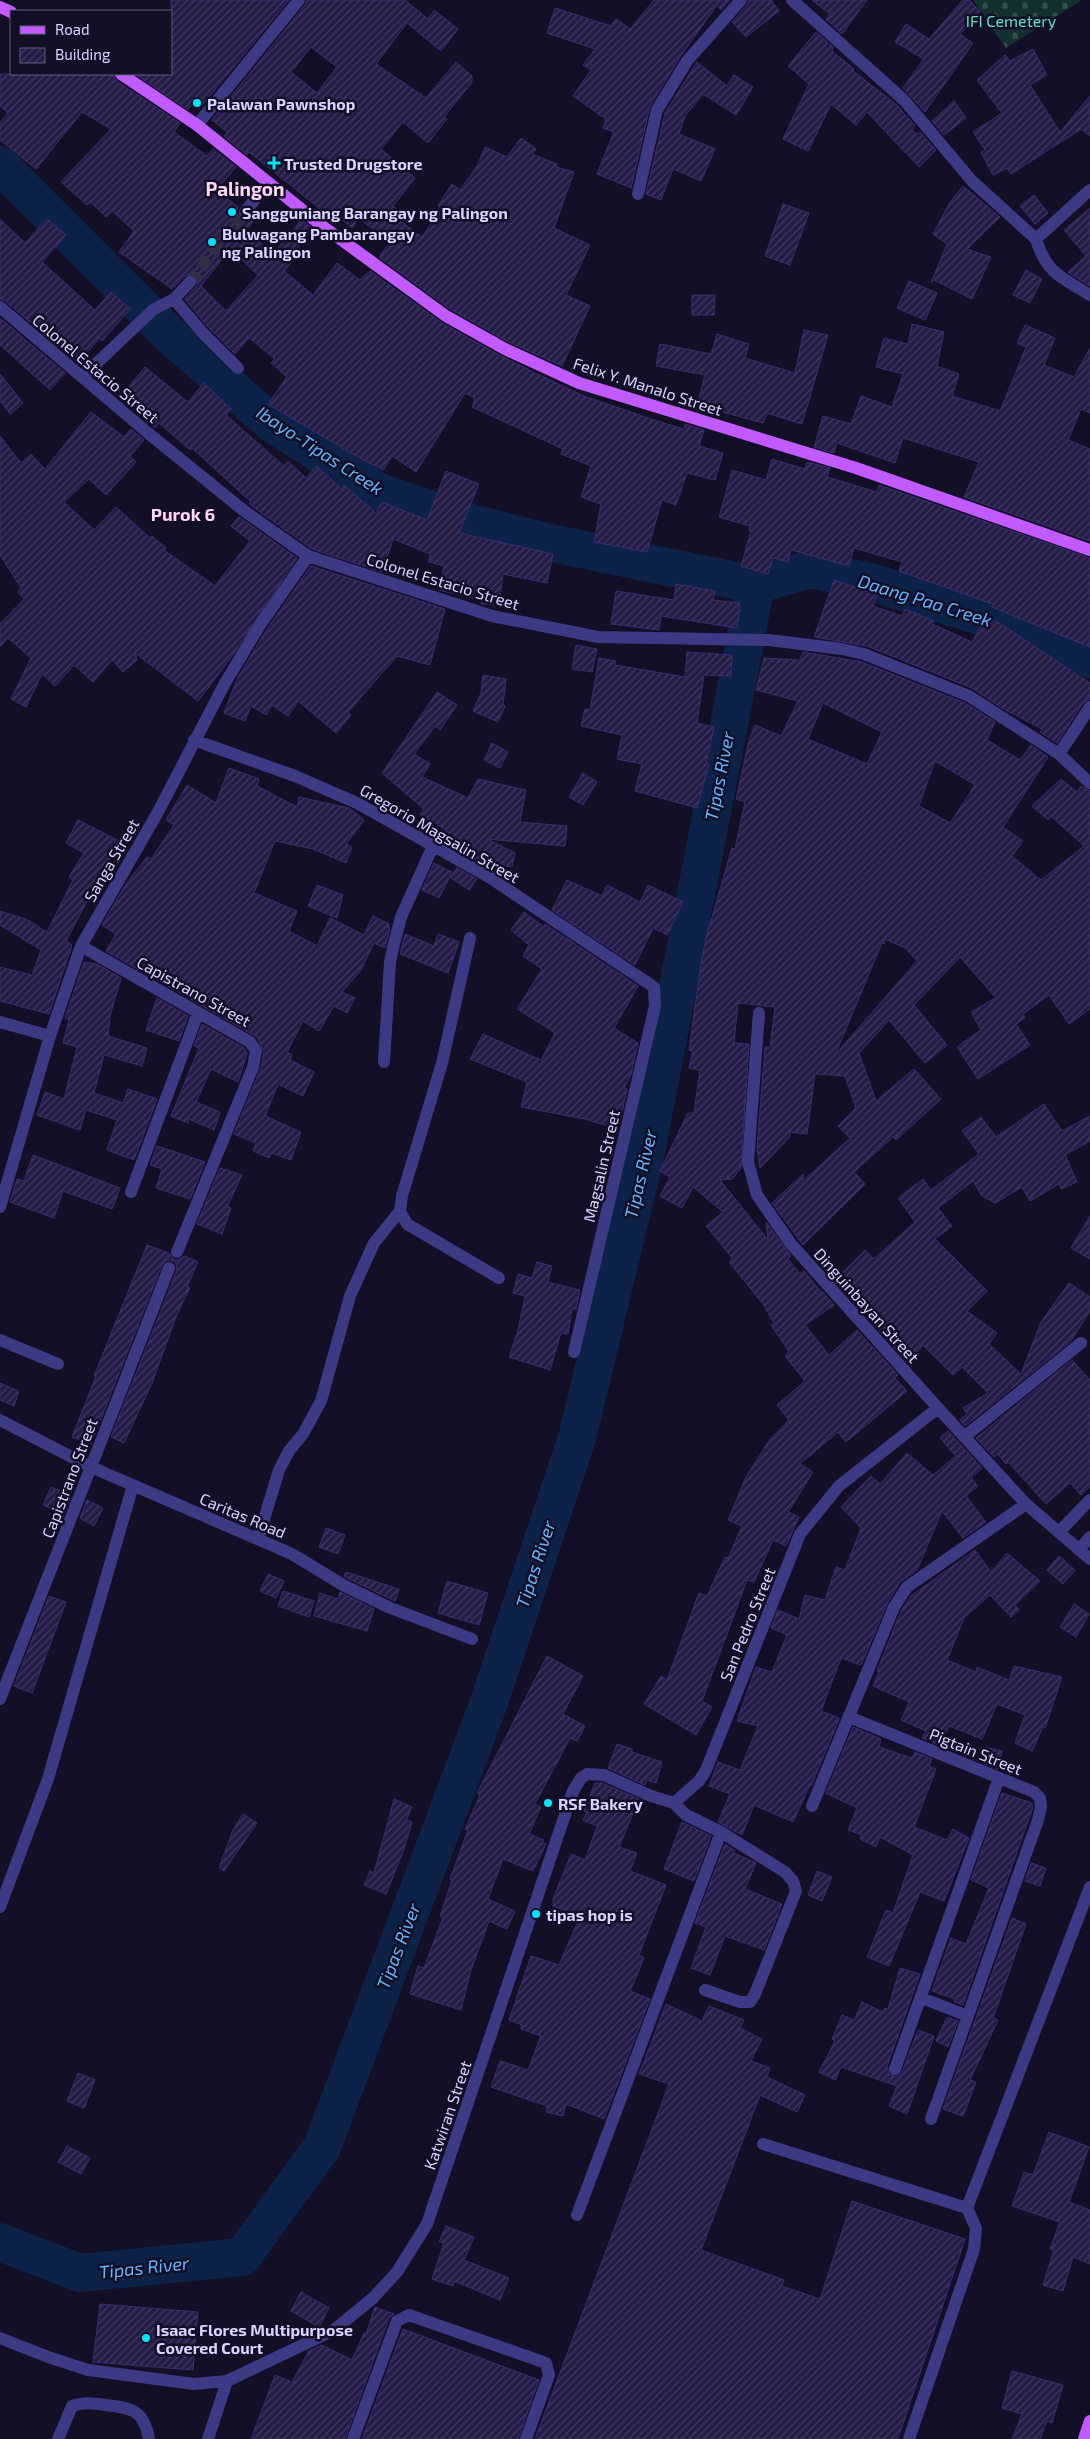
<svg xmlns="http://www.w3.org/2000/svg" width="1090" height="2439" font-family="'Exo 2',sans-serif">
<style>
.cemetery{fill:url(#cemetery-stones)}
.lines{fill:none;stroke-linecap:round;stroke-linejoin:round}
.river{stroke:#0c2248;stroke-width:38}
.building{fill:url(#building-hatch);stroke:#3b2d73;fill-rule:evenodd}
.minor-tunnel{stroke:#312d47;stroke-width:12;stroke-dasharray:12 6;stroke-linecap:butt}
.minor{stroke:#3d3a85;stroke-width:12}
.major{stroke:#c25bff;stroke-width:12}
.poi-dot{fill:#00e5ff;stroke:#130f26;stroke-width:2}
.labels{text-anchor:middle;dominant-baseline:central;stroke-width:5;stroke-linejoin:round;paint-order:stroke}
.park-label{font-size:16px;fill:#5fe0c0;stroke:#130f26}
.poi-label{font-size:16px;font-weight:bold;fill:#d9d4ff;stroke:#130f26;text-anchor:start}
.street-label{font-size:16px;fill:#d9d4ff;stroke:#130f26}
.water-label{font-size:18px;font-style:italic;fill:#62b6ff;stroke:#130f26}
.neighbourhood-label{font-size:18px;font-weight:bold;fill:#ffd6f0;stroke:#130f26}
.quarter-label{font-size:19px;font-weight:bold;fill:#ffd6f0;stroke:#130f26}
</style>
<defs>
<pattern id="cemetery-stones" width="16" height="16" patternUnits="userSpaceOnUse" patternTransform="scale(1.25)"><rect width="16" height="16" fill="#12302f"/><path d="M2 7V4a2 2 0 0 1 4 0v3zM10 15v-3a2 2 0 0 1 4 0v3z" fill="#344d4e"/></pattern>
<pattern id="building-hatch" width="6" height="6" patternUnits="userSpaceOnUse" patternTransform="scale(1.25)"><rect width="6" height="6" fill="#241b47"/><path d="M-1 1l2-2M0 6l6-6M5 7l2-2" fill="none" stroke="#433b63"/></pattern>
</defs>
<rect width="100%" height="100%" fill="#130f26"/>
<path class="cemetery" d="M973,0H1082L1006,48Z"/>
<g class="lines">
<path class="river" d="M0,165L174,339L273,424L379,492L468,522L546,542L756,585L810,569L871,582L1054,639L1090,659
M0,2242L80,2273L242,2257L322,2147L488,1705L577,1438L645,1157L756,585"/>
</g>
<path class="building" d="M171,0H289L199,109L192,103L188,110L135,74H171Z
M307,0H405L428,19L434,10L458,29L441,51L407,23L376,64L426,98L456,62L472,76V82L444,117L447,119L428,143L403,122L381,149L415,178L393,206L397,209L392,215L422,237L441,208L438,206L452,184L460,190L477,166L485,147L507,157L521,138L536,149L532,154L557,164L556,167L574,172L554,228L590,245L566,295L590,306L562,366L509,342L450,309L379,257L389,243L359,218L352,228L328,209L325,213L249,152L247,155L224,136L227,132L212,120L305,5ZM311,47L337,67L317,93L291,72Z
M654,0H730L721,10L717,5L680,57L650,106L631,188L597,174L614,132L603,128L606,119L573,96L591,70L583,65L595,49L547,33L555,8L611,26L616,19L630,29Z
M749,0H771L779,11L746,37L732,22L747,5Z
M812,0H867L842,34L826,19L830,14Z
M963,0H969L980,11L960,34L973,43L925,112L903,88L924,59L895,42L906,24L929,39Z
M816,32L833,47L832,51L854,69L853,71L898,106L915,126L912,130L917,134L920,132L936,150L919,167L867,112L856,125L831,104L808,151L783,139L809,84L788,66Z
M1033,49L1047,75L1030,85L1060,132L1090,96V136L1081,129L1011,174L1007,168L993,175L981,152L985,150L973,132L1002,113L977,80L1005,55L1010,61Z
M697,62L727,86L734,75L753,87L736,115L703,94L685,116L679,134L715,149L701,181L673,169L661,200L646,194L665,113Z
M0,74H113L116,81L180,123L174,132L207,156L213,149L236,167L216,190L238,207L237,211L240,218L244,220L251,217L254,220L246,230L273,254L301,220L313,229L288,260L291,263L284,271L313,295L337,263L360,280L370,271L442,323L501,356L554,382L584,396L657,421L684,429L685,424L704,430L699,446L723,453L715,480L687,473L676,505L662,500L647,552L594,542L601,504L581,497L591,466L561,454L563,449L472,407L475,398L465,393L416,472L392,456L383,470L356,456L268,404L287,377L271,363L275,359L249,338L235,354L207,326L185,299L198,284L195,276L187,274L172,289L119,252L134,231L112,211L106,217L90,202L87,205L61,182L111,129L82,112L36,169L0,140V123L8,113L0,106ZM230,249L258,275L226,311L201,286Z
M954,101L966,118L944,135L932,121Z
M963,186L1000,217L967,249L991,257L972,299L934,280L931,283L947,244L933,234L950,202Z
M1034,195L1048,213L1035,224L1020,206Z
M783,204L809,213L790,265L765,256Z
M1090,208V286L1068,272L1086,256L1064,230Z
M0,219L25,243L47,219L66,235L42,262L95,310L111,292L130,309L102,341L100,338L81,359L79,357L76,361L5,301L0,299Z
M1026,270L1042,279L1030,303L1013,295Z
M909,281L937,293L925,320L897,308Z
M692,295H715L714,315H692Z
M0,318L65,373L50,390L0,345Z
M912,324L944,332L937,366L959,374L952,396L1000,411L1026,347L1017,343L1025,325L1055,338L1044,365L1074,377L1090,348V413L1081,409L1068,440L1090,449V541L964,497L979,462L903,438L895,463L837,443L834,453L814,447L823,416L851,424L861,396L892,407L903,374L876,367L884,338L908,344Z
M804,330L828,335L802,424L767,413L763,423L697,405L705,375L656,366L660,344L711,354L717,334L749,344L745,358L795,373Z
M145,367L188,402L204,383L231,409L226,415L284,466L288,461L306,478L317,466L341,489L344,485L376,513L382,502L427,520L446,471L479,484L459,533L553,554L547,583L503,574L499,605L481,604L482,600L439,590L444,566L429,562L430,554L393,539L382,572L312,549L249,504L251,502L192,448L190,450L159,423L155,428L142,417L150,409L127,389Z
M0,374L23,403L10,414L0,401Z
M91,412L124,437L131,429L144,440L130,456L136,462L106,495L89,479L64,502L94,530L116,507L150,538L152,536L166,548L164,550L215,586L250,541L231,526L239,517L297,558L233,655L198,701L135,653L137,660L123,672L112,660L93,682L74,665L55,686L42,674L26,707L11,699L31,658L8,638L0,647V624L24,599L18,592L21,588L0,555V436L21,463L31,454L45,469Z
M772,459L805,469L807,462L830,468L827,477L877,492L879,485L1090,558V647L992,607L993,604L899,571L902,562L854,548L849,566L791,550L788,562L773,558L768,574L741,566L751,531L749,530L750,526L719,517L732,470L766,480Z
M311,566L445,609L430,665L397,656L348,712L351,715L336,733L298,701L288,716L272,705L266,715L251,706L245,721L224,713L237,679L267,629Z
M834,580L877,595L873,606L902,616L905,609L934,621L932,624L972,642L987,615L1090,683V699L1083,703L1057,743L1040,732L1042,729L1002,708L972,688L867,646L814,637Z
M676,584L715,591L713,600L740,603L737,628L661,616L659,630L611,624L616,591L674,600Z
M576,645L597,649L592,672L572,669Z
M687,652L732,655L731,676L704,675L697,723L714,727L706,763L709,764L697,808L635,791L642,764L617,759L622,735L581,726L585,709L590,710L599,658L616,661L615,665L685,677Z
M803,652L862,662L965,703L995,722L987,740L1020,760L1031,745L1048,757L1003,827L1023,841L1012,856L1041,880L1084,846L1051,816L1048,820L1032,806L1061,779L1077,792L1081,786L1090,791V1009L1069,1024L1049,995L1023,1014L1025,1018L1016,1024L1030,1045L978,1079L957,1047L981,1030L971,1012L996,998L960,957L914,1005L947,1045L925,1063L889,1020L859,1053L876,1101L914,1069L941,1099L896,1140L893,1137L854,1172L865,1184L803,1245L772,1203L803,1174V1181L850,1138L838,1126L856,1108L845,1076L815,1074L807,1134L790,1132V1137L760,1168L757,1148L765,1047H770L775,1007L738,1003L734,1043L749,1044L741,1168L732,1179L720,1180L768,1240L766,1222L791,1256L788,1259L800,1274L804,1271L822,1293L823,1292L834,1305L805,1325L829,1355L857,1330L898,1375L895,1378L907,1391L846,1442L838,1432L800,1464L813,1472L788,1512L799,1517L786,1546L773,1540L754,1582L747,1580L702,1701L712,1707L696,1735L644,1704L661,1676L667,1680L699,1593L707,1596L725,1557L728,1558L742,1526L728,1520L746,1477L770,1439L789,1420L777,1405L805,1381L785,1356L789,1352L771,1325L774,1323L763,1304L729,1262L733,1259L706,1226L723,1212L693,1187L682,1208L660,1196L670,1177L660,1171L688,1113H694L700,1070L689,1068L693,1051L689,1050L701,964L706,938L732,848L735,849L745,802L736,799L749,740L755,725L781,736L798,701L756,690L764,658L800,660ZM823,703L882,732L867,764L808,739ZM935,761L975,785L950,823L919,806ZM885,939L905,948L917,961L835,1055L882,943L884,944Z
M483,675L506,679L503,705L505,706L498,722L473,711L481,693Z
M437,692L457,705L440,730L435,726L414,754L430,764L422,777L468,798L478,779L526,790L520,822L567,826L565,846L487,839L515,853L512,867L486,862L485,865L466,855L470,849L453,836H448L449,833L436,823L420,815L424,809L382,773Z
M492,743L508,752L500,768L484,760Z
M229,768L259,779L257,786L297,807L299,797L349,808L364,820L346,844L352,847L346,863L313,849L275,841L254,893L297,911L289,931L317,946L330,918L364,935L373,916L389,924L388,927L390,928L385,948L374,943L361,970L342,992L355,998L347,1013L334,1006L319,1031L303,1021L287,1052L292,1055L290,1060L314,1072L303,1096L278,1084L265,1116L301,1132L291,1160L271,1153L269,1158L253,1151L256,1143L234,1134L261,1068L264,1052L257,1037L106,951L116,934L102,925L124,887L147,857L151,859L174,825L166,820L187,785L216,803Z
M583,773L597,782L583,805L569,797Z
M78,820L119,841L66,941L72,945L49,1014L0,1001V967L32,975L41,950L0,925V911L26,919L47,932L73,880L69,877L84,853L66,843Z
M434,863L452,872L439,898L422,890Z
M457,868L477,879L469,890L450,877Z
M567,880L602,896L607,885L640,902L648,885L683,902L667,935L653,928L635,965L552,910Z
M317,885L343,895L337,918L308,906Z
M524,912L544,927L545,924L638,986L614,1028L638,1043L631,1075L624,1088L627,1089L618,1129L585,1119L521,1107L527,1082L470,1059L483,1034L541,1060L555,1033L517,1009L542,969L523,956L529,945L511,930Z
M405,934L434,946L438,934L459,942L448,973L400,954Z
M84,962L97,964L121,978L110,1016L108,1036L147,1048L142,1066L104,1055L94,1093L123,1103L128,1089L157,1099L134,1160L107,1150L117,1120L86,1110L80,1130L37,1115L45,1092L64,1099L77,1047L63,1043L69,1020L65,1018Z
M157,998L188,1016L179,1041L146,1030Z
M202,1024L244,1048L247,1053L238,1082L211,1069L196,1102L220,1112L214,1130L189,1119L188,1123L171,1116L199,1048L194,1046Z
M1044,1104L1062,1131L1090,1116V1141L1065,1155L1077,1182L1061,1189L1059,1184L1030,1201L1022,1187L995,1203L982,1196L973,1181L938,1208L952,1226L935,1239L987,1291L967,1311L997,1333L989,1344L1021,1374L1041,1322L1069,1283L1090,1297V1311L1071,1341L965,1426L960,1420L967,1414L963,1408L988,1393L962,1367L953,1375L923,1345L908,1363L869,1319L872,1317L851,1293L848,1295L835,1280L865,1250L874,1259L915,1222L898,1198L923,1179L931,1190L979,1154L962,1131L981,1117L996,1137Z
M157,1146L205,1162L190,1199L156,1188L162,1169L150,1165Z
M33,1155L120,1188L112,1209L63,1191L54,1218L10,1202L17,1179L24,1181Z
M220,1168L242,1175L227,1207L231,1208L222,1234L197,1224Z
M1090,1216V1259L1071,1248Z
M147,1245L169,1253L174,1260H179L184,1256L198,1262L187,1287L190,1288L178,1312L152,1383L124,1443L111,1437L177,1270L176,1263L171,1260H167L162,1265L91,1444L72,1437L96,1376H94Z
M537,1262L552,1266L548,1282L580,1290L576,1309H572L568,1334L561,1333L550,1370L509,1357L518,1330L525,1296L513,1293L518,1274L532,1278Z
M1072,1360L1090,1380V1487L1081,1495L1070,1483L1046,1504L1008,1462L1006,1464L998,1454L994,1457L976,1438Z
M0,1383L19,1391L14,1406L0,1400Z
M948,1431L982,1468L971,1478L978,1486L966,1496L986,1522L963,1538L942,1511L917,1570L900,1582L887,1604L861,1665L841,1658L821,1711L839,1718L838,1722L811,1786L810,1785L793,1822L754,1805L742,1835L718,1822L730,1794L709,1786L718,1762L740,1770L758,1726L737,1721L756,1667L772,1672L787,1635L771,1628L778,1610L799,1619L805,1595L825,1600L836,1567L845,1570L861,1528L841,1507L871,1476L880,1484L907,1453L933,1475L956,1456L940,1438Z
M51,1487L71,1496L64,1514L43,1505Z
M87,1500L103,1508L94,1526L80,1518Z
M326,1528L345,1535L338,1554L319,1547Z
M975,1550L991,1572L1007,1553L1040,1581L1015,1605L1019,1610L1011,1617L990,1595L964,1618L947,1660L976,1672L977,1667L1009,1680L1014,1666L1062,1677L1045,1728L1043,1727L1032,1751L1015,1743L1025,1715L997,1704L982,1739L949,1726L939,1745L922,1738L926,1731L901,1720L909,1702L873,1686L879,1672L877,1671L901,1611L911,1596Z
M1059,1556L1075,1570L1063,1584L1047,1570Z
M346,1572L399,1589L395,1601L347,1578L344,1576Z
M268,1574L284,1581L276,1598L260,1591Z
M447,1581L488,1593L479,1625L438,1613Z
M283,1591L314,1601L309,1617L278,1606Z
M340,1592L374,1609L367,1631L314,1616L320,1593L338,1599Z
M49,1596L66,1602L32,1693L14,1686Z
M1074,1604L1089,1614L1076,1637L1060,1627Z
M547,1656L583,1676L563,1714L585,1726L577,1741L570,1738L535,1804L541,1807L529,1834L544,1840L542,1843L546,1844L533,1871L503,1859L488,1899L515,1911L507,1929L489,1921L471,1970L461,2010L410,1994L418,1966L424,1968L443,1917L440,1916L452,1880L450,1879L468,1830L465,1829L480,1795L477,1793Z
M853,1727L881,1739L879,1747L912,1758L915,1752L932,1759L929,1766L936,1769L914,1827L947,1840L953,1829L969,1838L944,1901L920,1892L889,1966L867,1957L886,1910L893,1913L913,1855L880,1837L876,1847L860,1839L862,1835L848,1830L857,1808L826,1793Z
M617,1744L632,1749V1752L662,1762L656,1783L647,1780L645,1785L608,1768Z
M985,1747L1002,1751L998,1769L981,1762Z
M595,1783H602L639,1799L619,1847L637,1853L630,1871L666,1885L639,1955L644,1958L630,1991L650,1999L604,2119L566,2104L563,2116L546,2112L547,2106L491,2087L500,2061L528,2070L541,2036L521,2029L522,2025L509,2020L531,1956L559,1965L580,1916L553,1906V1899L571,1854L585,1860L597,1826L583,1820L587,1812L584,1811Z
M1002,1793L1032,1803L1033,1807L963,2005L954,2002L955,1999L932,1991L951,1938L966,1944L989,1888L971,1880Z
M394,1799L412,1807L406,1820L412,1822L404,1849L386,1894L364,1885L370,1871L374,1873Z
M243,1814L257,1823L224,1871L219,1868L233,1830Z
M682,1822L711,1836L694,1881L664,1869Z
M725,1844L735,1851L734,1853L756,1863L745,1889L782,1904L764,1950L725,1936L710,1975L691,1968L706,1927L695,1923Z
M1031,1863L1046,1868L1040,1886L1025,1881Z
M817,1871L832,1877L822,1901L808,1895Z
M1012,1918L1026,1924L993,2018L998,2020L970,2080L976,2082L963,2116L943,2109Z
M900,1968L920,1974L887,2066L889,2074L896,2077L902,2072L918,2030L934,2036L907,2114L889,2106L897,2086L841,2067L835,2080L819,2072L835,2041L832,2039L842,2015L854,2020L862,2002L883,2012L885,2008L888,2009Z
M666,2004L702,2021L709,2006L744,2020L740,2028L762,2039L751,2061L770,2068L767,2077L805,2095L797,2112L760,2095L701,2250L784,2280L782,2286L820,2299L852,2201L965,2239L898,2439H535L669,2084L639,2074Z
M947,2017L958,2021L948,2047L936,2041Z
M78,2073L95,2080L84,2108L67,2101Z
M1049,2132L1089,2147L1069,2202L1090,2210V2264L1073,2257L1063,2291L1043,2285L1054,2250L1050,2249L1060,2222L1012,2206L1024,2172L1033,2175Z
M67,2146L90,2158L81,2174L58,2162Z
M446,2226L474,2237L464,2260L509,2278L500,2300L454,2281L453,2286L432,2279L444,2243L439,2242Z
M301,2292L329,2308L319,2327L291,2311Z
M100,2304L198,2312L193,2370L93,2362Z
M375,2307L394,2314L389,2318L345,2439H251L275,2375L292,2382L309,2351L322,2345L352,2360L364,2333L366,2334Z
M403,2329L539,2380L518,2439H362Z
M1012,2371L1063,2385L1052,2423L1047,2421L1040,2439H1012L1022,2414L1002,2408Z"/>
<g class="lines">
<path class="minor-tunnel" d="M190,282L245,212"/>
<path class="minor" d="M792,0L904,100L972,181L1036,239
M197,125L299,0
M638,194L657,110L687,61L741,0
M245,212L268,183
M1036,239C1046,273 1061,277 1090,295
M1036,239L1090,190
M174,299L201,331L238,368
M0,307L148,433L243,510L308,556L492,616L598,637L769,640L842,649L864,654L969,696L1059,754L1090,783
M82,377L154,309L174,299L190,282
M194,740L295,776L357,803L489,877L654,987L655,1006L574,1352
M1059,754L1090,707
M470,938L442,1063L402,1196L400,1211L407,1224L499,1278
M81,946L250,1042L256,1051L253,1067L177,1252
M759,1013L748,1162L757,1195L791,1244L938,1408L1026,1504L1090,1559
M0,1022L50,1036
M384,1062L390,962L394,944L401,917L433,846
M131,1192L198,1013
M0,1207L50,1036L81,946L158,812L225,683L260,625L308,556
M0,1340L58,1364
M0,1420L91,1467L292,1554L343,1585L388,1607L472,1639
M964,1437L1081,1343
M1059,1532L1090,1500
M258,1539L279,1470L289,1451L303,1434L321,1401L350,1296L374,1243L400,1211
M1079,1550L1090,1537
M0,1699L169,1268
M849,1717L1034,1792L1040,1798L1041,1807L1038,1820L931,2119
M674,1803L699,1781L706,1770L800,1534L839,1486L938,1408
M674,1803L686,1815L721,1832L785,1872L793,1881L796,1891L755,1994L750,2002H740L705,1990
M812,1806L894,1607L907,1587L1026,1504
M0,1907L48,1779L133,1485
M922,1998L968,2016
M895,2069L999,1778
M763,2144L967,2208
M577,2215L721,1832
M0,2338L51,2358L88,2370L194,2384L227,2381L334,2330L373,2298L397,2272L427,2224L573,1791L581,1778L587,1774L604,1775L651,1796L674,1803
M58,2439L72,2406C84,2402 93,2403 106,2405C132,2408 144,2410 149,2439
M208,2439L227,2381
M353,2439L397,2321L409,2315L546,2363L549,2375L526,2439
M909,2439L974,2249L976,2228L967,2208L1090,1887"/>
<path class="major" d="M0,7L11,12
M121,74L197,125L321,225L446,316L505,349L579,383L856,468L1090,550
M1084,2439L1090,2421"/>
</g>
<g class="poi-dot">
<circle cx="197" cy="103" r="5"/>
<path d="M271.5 155.5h5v5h5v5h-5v5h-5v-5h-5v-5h5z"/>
<circle cx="232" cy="212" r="5"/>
<circle cx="212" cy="242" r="5"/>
<circle cx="548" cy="1803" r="5"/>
<circle cx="536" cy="1914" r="5"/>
<circle cx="146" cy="2338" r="5"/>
</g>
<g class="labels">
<g class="park-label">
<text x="1011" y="20">IFI Cemetery</text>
</g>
<g class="poi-label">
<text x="207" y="103">Palawan Pawnshop</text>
<text x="284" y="163">Trusted Drugstore</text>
<text x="242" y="212">Sangguniang Barangay ng Palingon</text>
<text x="222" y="233">Bulwagang Pambarangay<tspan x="222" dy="18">ng Palingon</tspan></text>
<text x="558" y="1803">RSF Bakery</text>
<text x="546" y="1914">tipas hop is</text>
<text x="156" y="2329">Isaac Flores Multipurpose<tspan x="156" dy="18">Covered Court</tspan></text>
</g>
<g class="street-label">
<text transform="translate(96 368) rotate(40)">Colonel Estacio Street</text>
<text transform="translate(648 386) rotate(18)">Felix Y. Manalo Street</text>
<text transform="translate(443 581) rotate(17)">Colonel Estacio Street</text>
<text transform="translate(440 833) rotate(30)">Gregorio Magsalin Street</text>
<text transform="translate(111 860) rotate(-60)">Sanga Street</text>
<text transform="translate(194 991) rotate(29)">Capistrano Street</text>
<text transform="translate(601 1166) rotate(-77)">Magsalin Street</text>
<text transform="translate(867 1305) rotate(48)">Dinguinbayan Street</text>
<text transform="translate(69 1478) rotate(-69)">Capistrano Street</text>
<text transform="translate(243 1515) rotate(23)">Caritas Road</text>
<text transform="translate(747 1624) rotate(-68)">San Pedro Street</text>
<text transform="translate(976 1751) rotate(22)">Pigtain Street</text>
<text transform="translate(447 2115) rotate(-71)">Katwiran Street</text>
</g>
<g class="water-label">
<text transform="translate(320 450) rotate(33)">Ibayo-Tipas Creek</text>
<text transform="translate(925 600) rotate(17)">Daang Paa Creek</text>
<text transform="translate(719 776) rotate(-79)">Tipas River</text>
<text transform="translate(640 1174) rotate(-77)">Tipas River</text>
<text transform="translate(535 1564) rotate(-72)">Tipas River</text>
<text transform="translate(398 1946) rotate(-69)">Tipas River</text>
<text transform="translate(144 2267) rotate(-6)">Tipas River</text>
</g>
<g class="neighbourhood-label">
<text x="183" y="514">Purok 6</text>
</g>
<g class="quarter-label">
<text x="245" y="188">Palingon</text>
</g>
</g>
<rect x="10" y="10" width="162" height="65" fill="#130f26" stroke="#625e7d"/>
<rect x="20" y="26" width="25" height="8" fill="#c25bff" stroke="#625e7d"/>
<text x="55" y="35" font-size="15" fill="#d9d4ff">Road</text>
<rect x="20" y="48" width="25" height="15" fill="url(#building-hatch)" stroke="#625e7d"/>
<text x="55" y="60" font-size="15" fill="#d9d4ff">Building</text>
</svg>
